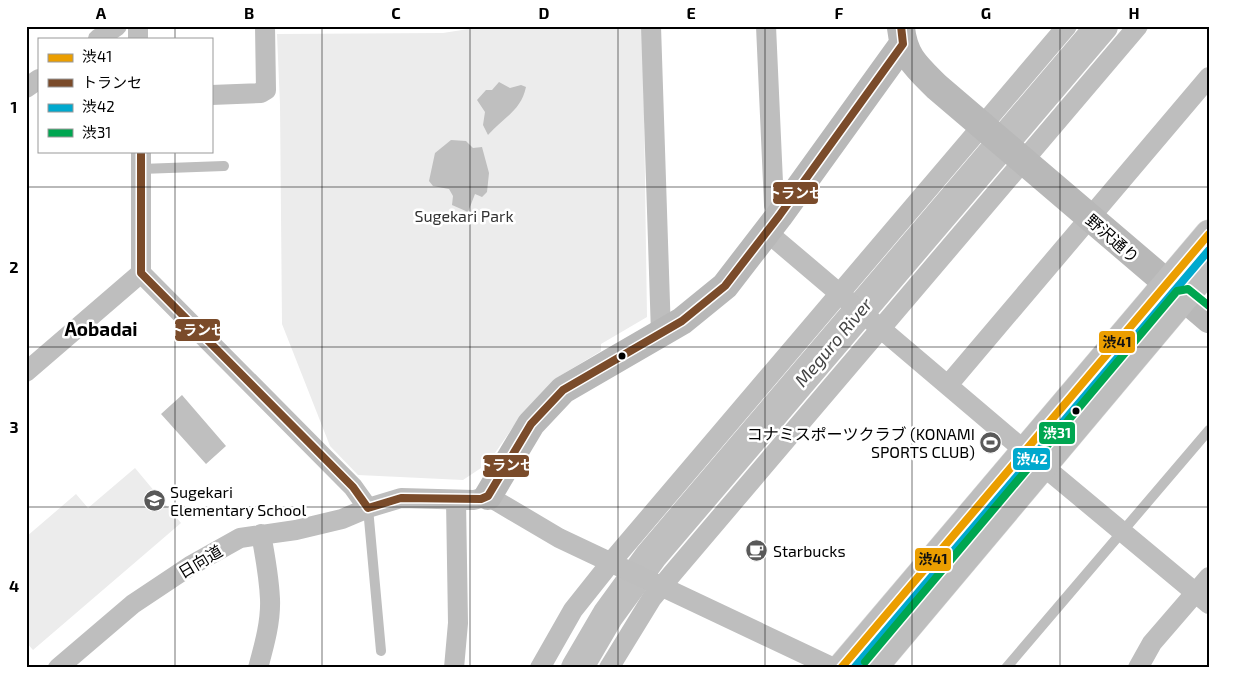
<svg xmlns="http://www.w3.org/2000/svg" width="1235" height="694" font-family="'Exo 2','Noto Sans JP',sans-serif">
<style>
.green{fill:#ececec}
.water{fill:#bfbfbf}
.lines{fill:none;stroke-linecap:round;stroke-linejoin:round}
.river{stroke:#bfbfbf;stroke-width:32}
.primary-casing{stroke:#dbdbdb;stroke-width:29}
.lane{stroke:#bebebe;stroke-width:10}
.street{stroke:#bebebe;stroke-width:20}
.secondary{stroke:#b8b8b8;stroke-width:28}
.primary{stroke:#bebebe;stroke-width:28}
.bus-1-casing{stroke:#fff;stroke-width:11}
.bus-2-casing{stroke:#fff;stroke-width:11}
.bus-3-casing{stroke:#fff;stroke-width:11}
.bus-4-casing{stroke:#fff;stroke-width:11}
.bus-1{stroke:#eb9e00;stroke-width:8}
.bus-2{stroke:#7a4b2a;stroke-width:8}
.bus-3{stroke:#00a9ce;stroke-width:8}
.bus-4{stroke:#00a651;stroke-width:8}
.grid{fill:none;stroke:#000;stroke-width:1;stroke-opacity:0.55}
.bus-dot{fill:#000;stroke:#fff;stroke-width:2}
.labels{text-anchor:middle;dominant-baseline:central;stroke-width:5;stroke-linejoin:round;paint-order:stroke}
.park-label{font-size:16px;fill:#333;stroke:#fff}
.street-label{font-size:16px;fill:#000;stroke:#fff}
.poi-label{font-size:16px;fill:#000;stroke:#fff;text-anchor:start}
.water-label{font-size:18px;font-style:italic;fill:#444;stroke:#fff}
.quarter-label{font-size:19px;font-weight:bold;fill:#000;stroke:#fff}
.line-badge{stroke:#fff;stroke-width:2}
.badge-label{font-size:14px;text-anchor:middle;font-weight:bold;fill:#fff}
.pale-badge-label{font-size:14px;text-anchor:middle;font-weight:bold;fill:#111}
.neatline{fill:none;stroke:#000;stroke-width:2}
.grid-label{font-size:16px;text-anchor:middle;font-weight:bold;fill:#000}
</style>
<rect width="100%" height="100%" fill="#fff"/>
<path class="green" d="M640,26L647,36L643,44L647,317L601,344V351L558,377L515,424L484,469L481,468L463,480L358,475L330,446L282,324L280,105L277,34L443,33L481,27Z
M135,468L181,523L33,650L26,642V537L76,494L88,508Z"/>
<path class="water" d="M499,82L510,88L521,85L526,87C521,111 503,118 488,135L483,125L485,112L477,100L486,90H492Z
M451,140L466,141L473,148L482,147L489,173L487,192L482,197L475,194L468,212L452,205L453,196L449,189L433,186L429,181L435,153Z
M182,395L226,446L206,464L161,414Z"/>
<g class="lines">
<path class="river" d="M577,668L608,615L651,556L1102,26"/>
<defs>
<path id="primary" d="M841,668L1209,234
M873,668L1209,268"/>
</defs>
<use href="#primary" class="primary-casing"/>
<path class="lane" d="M141,169L224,166
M368,508L381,651
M1006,668L1209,430"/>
<path class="street" d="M138,26V39
M651,26L661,334
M766,26L774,205L779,216
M98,39L117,26
M26,88L39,79
M211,95L261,93L266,90L265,26
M141,151V273
M767,232L1025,451
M141,273L353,487L368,508L401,498L474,500L488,496L559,538L834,668
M26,372L141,273
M948,385L1209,77
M1042,465L1209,604
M58,668L133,604L190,566L240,538L296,530L342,519L368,508
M258,668C264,646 271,622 270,599C269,577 265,555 261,534
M454,668L458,623L456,500
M540,668L573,610L612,561L1067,26
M609,668L652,598L672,574L1138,26
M1138,668L1152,643L1209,577"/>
<path class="secondary" d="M901,28C904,57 917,67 937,87L1209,319
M488,496L531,424L563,390L682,321L725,286L779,216L903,44"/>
<use href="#primary" class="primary"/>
<defs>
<path id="bus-1" d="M841,668L1209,234"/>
<path id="bus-2" d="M141,151V273L353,487L368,508L401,498L481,499L488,496L531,424L563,390L682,321L725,286L779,216L903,44L901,26"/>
<path id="bus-3" d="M854,668L1209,250"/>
<path id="bus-4" d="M865,662L1177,291L1188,289L1209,306"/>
</defs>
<use href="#bus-1" class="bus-1-casing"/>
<use href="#bus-2" class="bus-2-casing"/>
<use href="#bus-3" class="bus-3-casing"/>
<use href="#bus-4" class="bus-4-casing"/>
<use href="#bus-1" class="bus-1"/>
<use href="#bus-2" class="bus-2"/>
<use href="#bus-3" class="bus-3"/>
<use href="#bus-4" class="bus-4"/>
</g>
<path class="grid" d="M175,26V39M322,26V668M470,26V668M618,26V668M765,26V668M912,26V668M1060,26V668M175,151V668M26,187H1209M26,347H1209M26,507H1209"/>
<defs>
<symbol id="stadium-disc" viewBox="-11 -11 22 22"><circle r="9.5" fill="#595959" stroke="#fff"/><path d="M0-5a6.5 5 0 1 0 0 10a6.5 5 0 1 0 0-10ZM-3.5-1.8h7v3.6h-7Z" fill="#fff"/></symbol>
<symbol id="school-disc" viewBox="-11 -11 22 22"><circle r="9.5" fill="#595959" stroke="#fff"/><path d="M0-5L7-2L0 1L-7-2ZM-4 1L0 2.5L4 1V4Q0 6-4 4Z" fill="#fff"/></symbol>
<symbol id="cafe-disc" viewBox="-11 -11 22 22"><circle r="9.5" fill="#595959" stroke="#fff"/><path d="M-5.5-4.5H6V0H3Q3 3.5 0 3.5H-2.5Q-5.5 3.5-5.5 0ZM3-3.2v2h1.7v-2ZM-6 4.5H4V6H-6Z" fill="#fff"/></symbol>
</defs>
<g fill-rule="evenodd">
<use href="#stadium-disc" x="978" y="430" width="25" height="25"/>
<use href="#school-disc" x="142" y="488" width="25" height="25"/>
<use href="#cafe-disc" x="744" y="538" width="25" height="25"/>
</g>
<g class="bus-dot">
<circle cx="622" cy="356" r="4.5"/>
<circle cx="1076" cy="411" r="4.5"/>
</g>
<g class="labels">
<g class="park-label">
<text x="464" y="215">Sugekari Park</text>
</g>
<g class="street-label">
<text transform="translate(1113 238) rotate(41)">野沢通り</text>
<text transform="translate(200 561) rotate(-31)">日向道</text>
</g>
<g class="poi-label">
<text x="975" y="433" text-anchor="end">コナミスポーツクラブ (KONAMI<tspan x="975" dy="18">SPORTS CLUB)</tspan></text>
<text x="170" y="491">Sugekari<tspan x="170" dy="18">Elementary School</tspan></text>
<text x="773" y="550">Starbucks</text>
</g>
<g class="water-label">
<text transform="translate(833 342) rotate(-50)">Meguro River</text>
</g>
<g class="quarter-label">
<text x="101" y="328">Aobadai</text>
</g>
</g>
<g class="line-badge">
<rect x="772" y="181" width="47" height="24" rx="5" fill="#7a4b2a"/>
<rect x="174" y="318" width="47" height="24" rx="5" fill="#7a4b2a"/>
<rect x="1098" y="330" width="38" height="24" rx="5" fill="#eb9e00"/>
<rect x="1038" y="421" width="38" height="24" rx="5" fill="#00a651"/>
<rect x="1012" y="447" width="39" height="24" rx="5" fill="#00a9ce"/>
<rect x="482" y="454" width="48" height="24" rx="5" fill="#7a4b2a"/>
<rect x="914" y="547" width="38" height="25" rx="5" fill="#eb9e00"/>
</g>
<g class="badge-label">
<text x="795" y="198">トランセ</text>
<text x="197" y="335">トランセ</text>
<text x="1057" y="438">渋31</text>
<text x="1032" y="464">渋42</text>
<text x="506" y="470">トランセ</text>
</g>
<g class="pale-badge-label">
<text x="1117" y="347">渋41</text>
<text x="933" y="564">渋41</text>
</g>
<rect width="1235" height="694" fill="none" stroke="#ffffff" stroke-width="55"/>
<rect x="38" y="38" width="175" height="115" fill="#ffffff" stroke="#999999"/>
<rect x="48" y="54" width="25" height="8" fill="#eb9e00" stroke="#999999"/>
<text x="82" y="62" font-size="15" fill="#000000">渋41</text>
<rect x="48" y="79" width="25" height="8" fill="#7a4b2a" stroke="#999999"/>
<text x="82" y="88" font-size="15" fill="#000000">トランセ</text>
<rect x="48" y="104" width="25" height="8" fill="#00a9ce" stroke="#999999"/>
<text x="82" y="112" font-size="15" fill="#000000">渋42</text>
<rect x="48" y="129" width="25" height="8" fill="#00a651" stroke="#999999"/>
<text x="82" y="138" font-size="15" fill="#000000">渋31</text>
<rect x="28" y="28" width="1180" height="638" class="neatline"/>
<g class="grid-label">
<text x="101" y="19">A</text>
<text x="249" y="19">B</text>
<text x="396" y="19">C</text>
<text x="544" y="19">D</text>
<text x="691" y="19">E</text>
<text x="839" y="19">F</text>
<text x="986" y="19">G</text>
<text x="1134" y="19">H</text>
<text x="14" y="113">1</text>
<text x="14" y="273">2</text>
<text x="14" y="433">3</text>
<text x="14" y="592">4</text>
</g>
</svg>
